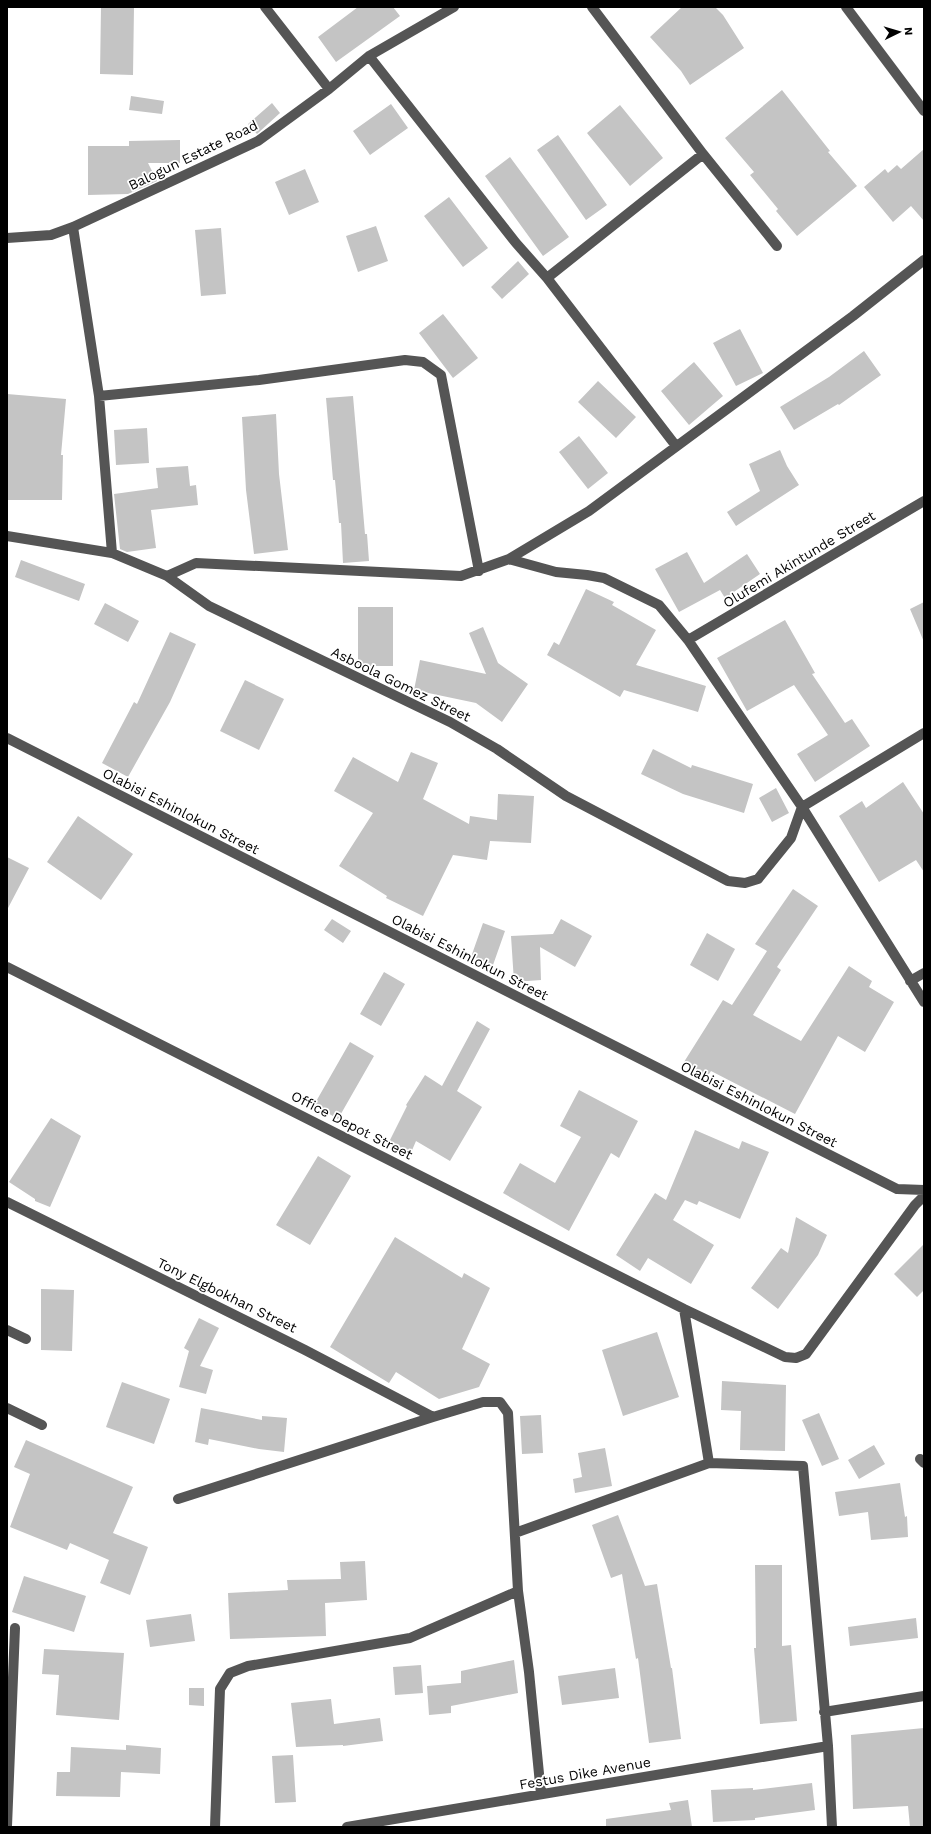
<svg xmlns="http://www.w3.org/2000/svg" width="931" height="1834" font-family="'Work Sans',sans-serif">
<style>
.building{fill:#c4c4c4}
.lines{fill:none;stroke-linecap:round;stroke-linejoin:round}
.minor{stroke:#555;stroke-width:10}
.labels{text-anchor:middle;dominant-baseline:central;stroke-width:3.5;stroke-linejoin:round;paint-order:stroke}
.street-label{font-size:14px;fill:#000;stroke:#fff}
</style>
<rect width="100%" height="100%" fill="#fff"/>
<path class="building" d="M101,7H134L133,75L100,74Z
M358,7H393L400,16L336,62L318,37Z
M682,7H715L723,15L744,48L690,85L681,71L650,37Z
M782,90L830,151L828,152L857,186L797,236L776,211L778,209L750,175L754,172L725,138Z
M131,96L164,101L162,114L129,110Z
M272,103L280,113L257,134L248,124Z
M391,104L408,128L370,155L353,131Z
M620,105L663,158L630,186L587,133Z
M558,135L607,205L586,220L537,150Z
M180,140V163H148L157,181L128,194L88,195V146H129V141Z
M924,149V221L911,206L893,222L864,187L885,169L888,173L897,165L901,169Z
M510,157L569,237L543,256L485,176Z
M305,169L319,202L289,215L275,182Z
M449,197L488,248L463,267L424,216Z
M376,226L388,261L358,272L346,236Z
M221,228L226,294L201,296L195,230Z
M518,261L529,274L502,299L491,287Z
M443,314L478,358L453,378L419,333Z
M740,329L763,373L736,386L713,343Z
M864,351L881,375L839,405L838,404L794,430L780,407L829,377Z
M694,362L723,396L689,425L661,391Z
M598,381L636,417L616,438L578,402Z
M7,394L66,399L61,455H63L62,500H7Z
M353,396L365,534H367L369,561L343,563L341,523H339L335,480H333L326,398Z
M276,414L279,474L288,550L254,554L246,490L242,417Z
M147,428L149,463L116,465L114,430Z
M579,436L608,473L588,489L559,452Z
M780,450L787,466L799,485L736,526L727,512L760,491L749,464Z
M188,466L190,486L196,485L198,505L151,510L156,548L127,552L120,549L114,494L158,488L156,468Z
M687,552L704,583L747,554L760,574L725,598L720,590L679,612L655,569Z
M21,560L85,584L79,601L15,577Z
M586,589L614,602L612,605L656,630L636,665L706,686L698,712L624,690L620,697L547,655L554,642L559,645Z
M924,602V642L910,609Z
M105,603L139,621L128,642L94,624Z
M358,607H393V666H358Z
M785,620L815,673L812,674L845,723L852,719L870,746L815,782L797,754L828,735L794,685L747,711L717,658Z
M483,627L498,663L528,684L502,722L476,703L414,690L420,660L486,674L469,633Z
M170,632L196,644L170,702L128,777L102,763L134,702L137,704Z
M245,680L284,699L259,750L220,731Z
M653,749L691,768L692,765L753,784L744,813L683,794L641,774Z
M411,752L438,763L423,799L469,824L470,816L497,820L498,794L534,796L531,843L490,841L487,860L453,855L423,916L386,898L387,896L339,866L373,813L334,791L353,757L398,782Z
M903,782L924,814V872L916,860L879,882L839,816L862,801L866,808Z
M776,788L789,813L772,822L759,798Z
M78,816L133,854L101,900L47,862Z
M7,857L29,868L7,910Z
M793,889L818,906L777,967L781,970L753,1015L801,1041L849,966L872,981L869,987L894,1002L865,1052L838,1036L795,1114L711,1071L707,1077L684,1062L723,1000L732,1005L767,951L755,944Z
M332,919L351,931L343,943L324,930Z
M561,919L592,936L575,967L540,947L541,980L514,982L511,936L553,934Z
M483,923L505,931L493,965L471,957Z
M707,933L735,949L718,981L690,965Z
M384,972L405,984L381,1026L360,1014Z
M477,1021L490,1029L457,1091L482,1107L450,1161L416,1141L410,1155L388,1144L407,1106L406,1105L425,1075L442,1086Z
M350,1042L374,1056L338,1119L314,1105Z
M579,1090L638,1121L619,1158L611,1153L569,1231L503,1193L520,1163L555,1183L581,1137L560,1126Z
M51,1118L81,1136L50,1207L35,1201V1199L9,1182Z
M695,1130L739,1149L742,1141L769,1152L740,1219L699,1201L697,1205L685,1200L673,1220L714,1245L691,1284L648,1258L640,1271L616,1255L655,1193L666,1200Z
M318,1156L351,1176L310,1245L276,1225Z
M796,1217L827,1235L818,1255L778,1309L751,1288L781,1248L788,1253Z
M395,1237L462,1278L464,1273L490,1288L462,1349L490,1364L479,1387L439,1399L396,1372L389,1383L330,1347Z
M924,1244V1290L917,1297L894,1274Z
M41,1289L74,1290L72,1351L41,1350Z
M199,1318L219,1328L200,1366L213,1370L206,1394L179,1387L189,1351L184,1348Z
M657,1332L679,1397L623,1416L602,1350Z
M722,1381L786,1385L785,1451L740,1450L741,1411L721,1410Z
M122,1382L170,1399L154,1444L106,1427Z
M201,1408L262,1420V1416L287,1418L284,1452L259,1449L209,1439L208,1445L195,1442Z
M819,1413L839,1459L822,1466L802,1420Z
M541,1415L543,1453L522,1454L520,1416Z
M26,1440L133,1487L113,1533L148,1547L130,1595L100,1583L109,1560L70,1543L67,1550L10,1527L30,1474L14,1467Z
M874,1445L885,1464L859,1479L848,1460Z
M605,1448L612,1486L575,1493L573,1479L582,1477L578,1453Z
M900,1483L905,1517L907,1516L908,1537L871,1540L868,1512L839,1516L835,1492Z
M618,1515L645,1586L657,1584L671,1668H672L681,1739L649,1743L638,1658L636,1659L622,1574L611,1578L592,1525Z
M365,1561L367,1600L325,1603L326,1636L230,1639L228,1593L288,1590L287,1580L341,1579L340,1562Z
M755,1565H782V1646L791,1645L797,1721L760,1724L754,1648H756Z
M24,1576L86,1596L74,1632L12,1612Z
M191,1614L195,1641L150,1647L146,1620Z
M916,1618L918,1638L850,1646L848,1627Z
M44,1649L124,1653L119,1720L56,1715L59,1675L42,1674Z
M514,1660L518,1693L451,1706V1713L429,1715L427,1686L461,1683V1671Z
M421,1665L423,1693L395,1695L393,1667Z
M615,1668L619,1698L562,1705L558,1676Z
M189,1688H204V1706L189,1705Z
M331,1699L334,1724L380,1718L383,1741L343,1746V1745L296,1747L291,1703Z
M924,1728V1827H910L908,1806L853,1809L851,1735Z
M126,1745L161,1748L160,1774L121,1772L120,1797L56,1796L57,1772H70L71,1747L126,1750Z
M293,1755L296,1802L275,1803L272,1756Z
M812,1783L815,1810L755,1818V1820L713,1822L711,1790L753,1788V1790Z
M688,1800L692,1827H606V1819L671,1810L669,1803Z"/>
<g class="lines">
<path class="minor" d="M265,7L329,89
M592,7L703,154L777,246
M846,7L924,111
M369,56L516,243L547,278L676,446
M73,227L99,396L112,553
M7,238L51,235L73,227L258,141L329,89L369,56L454,7
M547,278L703,154
M99,396L259,380L405,360L423,362L441,375L479,571
M7,536L112,553L167,576L209,606L450,722L497,749L566,796L728,881L745,883L758,879L791,838L802,807L924,733
M509,559L556,572L587,575L604,578L659,605L688,640L802,807L924,1002
M167,576L196,563L461,576L509,559L589,511L853,316L924,260
M688,640L924,501
M7,738L897,1189L924,1190
M7,967L684,1309L785,1357L796,1358L806,1354L915,1205L924,1196
M910,981L924,973
M7,1202L305,1350L433,1417
M684,1309L709,1463L803,1466L828,1746L832,1827
M7,1330L26,1339
M7,1408L42,1425
M920,1459L924,1463
M178,1499L433,1417L483,1402H500L508,1413L518,1591L529,1672L541,1794
M515,1533L709,1463
M824,1712L924,1696
M7,1826L15,1628
M215,1827L220,1689L230,1673L248,1666L410,1638L518,1591
M347,1827L828,1746"/>
</g>
<g class="labels">
<g class="street-label">
<text transform="translate(193 155) rotate(-26)">Balogun Estate Road</text>
<text transform="translate(799 559) rotate(-31)">Olufemi Akintunde Street</text>
<text transform="translate(401 684) rotate(26)">Asboola Gomez Street</text>
<text transform="translate(181 811) rotate(27)">Olabisi Eshinlokun Street</text>
<text transform="translate(470 957) rotate(27)">Olabisi Eshinlokun Street</text>
<text transform="translate(759 1104) rotate(27)">Olabisi Eshinlokun Street</text>
<text transform="translate(352 1125) rotate(27)">Office Depot Street</text>
<text transform="translate(227 1295) rotate(26)">Tony Elgbokhan Street</text>
<text transform="translate(585 1773) rotate(-10)">Festus Dike Avenue</text>
</g>
</g>
<rect width="931" height="1834" fill="none" stroke="#000000" stroke-width="16"/>
<g transform="translate(899 32) rotate(85)" stroke="#ffffff" stroke-width="3" paint-order="stroke">
<path d="M0-3L7 15L0 10L-7 15Z" fill="#000000"/>
<text y="-6" font-size="11" font-weight="bold" text-anchor="middle" fill="#000000">N</text>
</g>
</svg>
